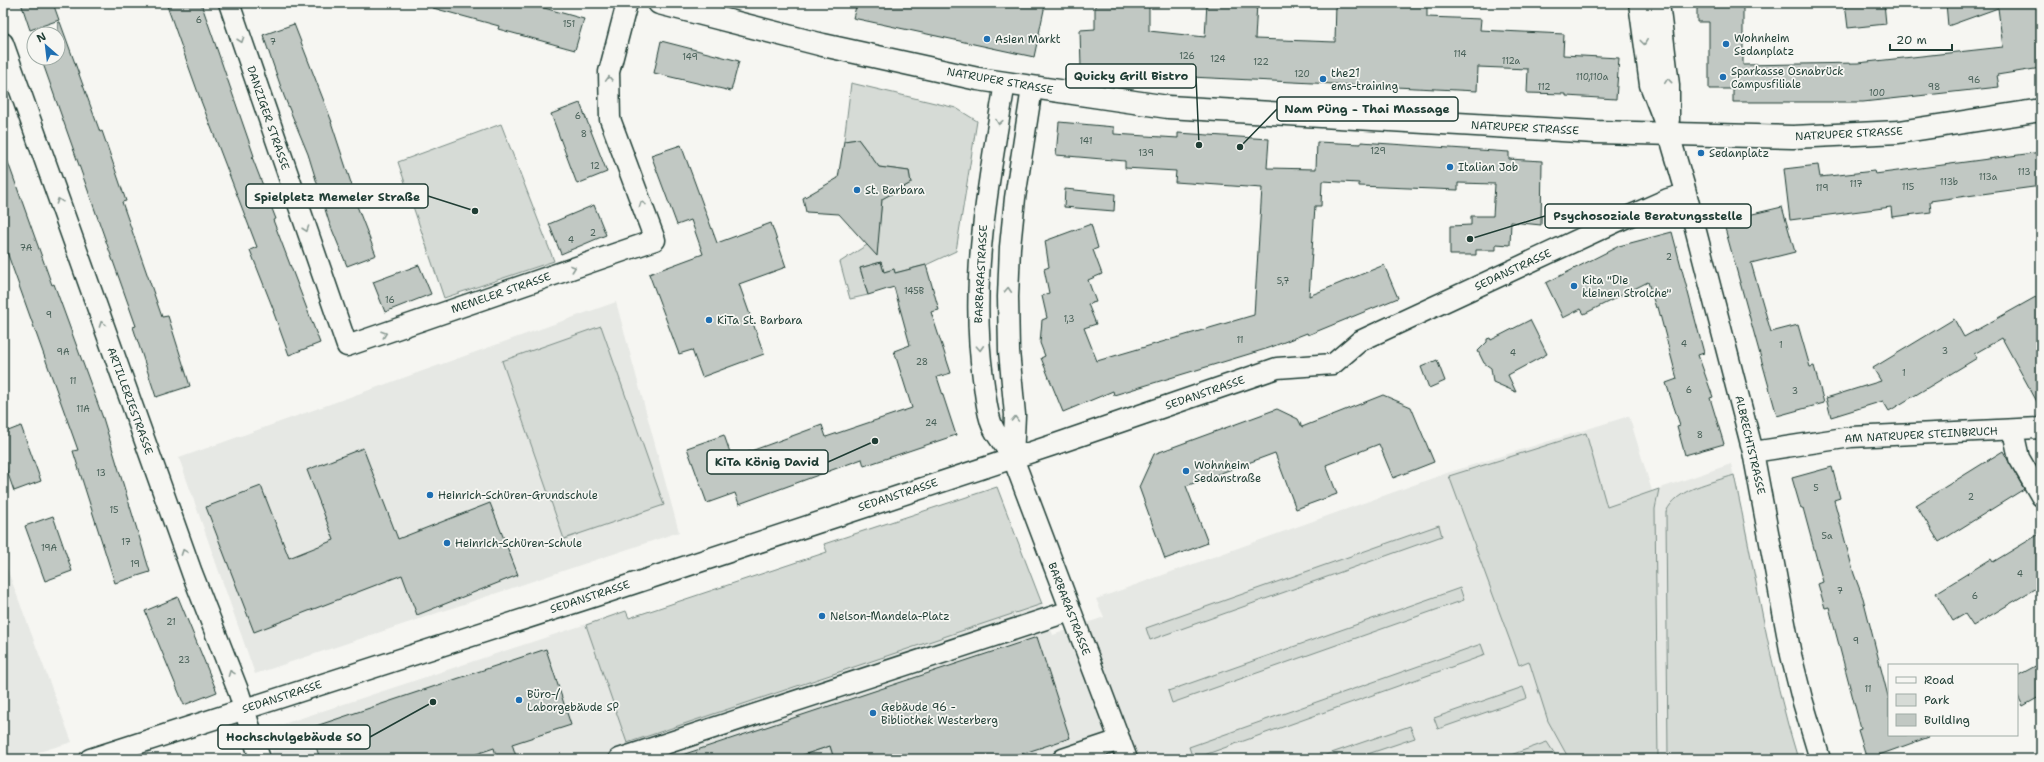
<svg xmlns="http://www.w3.org/2000/svg" width="2044" height="762" font-family="'Shantell Sans',sans-serif">
<style>
.built{fill:#e6e8e4}
.green{fill:#d6dbd6;stroke:#7a8c85}
.building{fill:#c1c8c3;stroke:#1f3d34}
.lines{fill:none;stroke-linecap:round;stroke-linejoin:round}
.street-casing{stroke:#1f3d34;stroke-width:23}
.secondary-casing{stroke:#1f3d34;stroke-width:25}
.street{stroke:#f6f6f2;stroke-width:20}
.secondary{stroke:#f6f6f2;stroke-width:22}
.oneway{stroke:#8a9a93}
.poi-dot{fill:#1f6fb2;stroke:#f6f6f2;stroke-width:1.5}
.labels{text-anchor:middle;dominant-baseline:central;stroke-width:3.5;stroke-linejoin:round;paint-order:stroke}
.number-label{font-size:9px;fill:#486058}
.poi-label{font-size:11px;fill:#1f3d34;stroke:#f6f6f2;text-anchor:start}
.street-label{font-size:11px;fill:#1f3d34;stroke:#f6f6f2}
.leader{fill:none;stroke:#1f3d34;stroke-width:1.5}
.callout-dot{fill:#1f3d34;stroke:#f6f6f2;stroke-width:1.5}
.callout{fill:#f6f6f2;stroke:#1f3d34;stroke-width:1.5}
.callout-label{font-size:12px;text-anchor:middle;font-weight:bold;fill:#1f3d34}
</style>
<rect width="100%" height="100%" fill="#f6f6f2"/>
<filter id="ink" filterUnits="userSpaceOnUse"><feTurbulence type="fractalNoise" baseFrequency=".025" numOctaves="2"/><feDisplacementMap in="SourceGraphic" scale="8" xChannelSelector="R" yChannelSelector="G"/><feConvolveMatrix kernelMatrix="1 2 1 2 8 2 1 2 1" color-interpolation-filters="sRGB"/></filter>
<g filter="url(#ink)">
<path class="built" d="M616,302L679,532L255,674L179,458Z
M1629,416L1652,491L1731,464L1751,552L1774,673L1798,759H274L265,730L626,611L629,618L827,552L824,544L997,487L1053,635L1104,617L1096,599L1447,473Z
M3,558L72,742L16,759H3Z"/>
<path class="green" d="M851,83L956,108L977,121L956,251L926,265L895,273L894,269L884,272L881,262L860,268L868,295L850,299L840,262L878,238L882,199L911,183L909,171L879,167L858,139L844,141Z
M501,124L554,261L444,298L398,162Z
M601,326L664,505L564,539L502,361Z
M1586,433L1607,507L1659,489L1655,509L1658,759H1569L1548,721L1529,661L1519,665L1449,476Z
M1734,475C1755,570 1769,666 1798,759H1668L1666,512C1677,488 1711,483 1734,475Z
M997,487L1042,604L627,743L586,625L626,611L629,618L827,552L824,544Z
M1439,525L1442,536L1150,640L1146,628Z
M1460,588L1464,600L1172,703L1168,691Z
M1481,644L1485,655L1193,759L1189,747Z
M1523,687L1527,698L1438,729L1434,718Z
M1410,726L1415,738L1353,759H1314Z
M1547,742L1558,759H1506L1505,757Z
M830,746L834,759H791Z"/>
<path class="building" d="M21,3H53L59,20L30,30Z
M166,3H201L254,156L252,157L276,219L273,220L320,343L289,355L273,311H274L250,250L257,247L201,101Z
M434,3H526L584,19L575,50L498,29L499,26L433,8Z
M857,3H1035L1045,5L1034,57L853,18Z
M1095,3H1149V31L1205,37L1207,3H1257L1255,39L1335,42L1336,3H1427V17L1481,19L1480,30L1564,34L1563,55L1619,58L1616,99L1566,96V94L1527,93L1528,69L1478,67L1477,91L1170,76L1081,67L1080,30L1095,29Z
M1697,3H1743V65L1858,63L2003,47L1998,8L1948,26L1946,3H2037L2041,34V68L1997,75L1999,87L1863,102H1733V89H1709V22H1697Z
M1845,3H1884L1886,24L1848,28Z
M58,22H60L100,132L102,131L126,201L122,202L162,317L168,316L190,386L156,397L133,327L136,326L41,58H58Z
M294,24L332,122H331L354,192L352,193L376,255L347,266L329,222L308,154L284,96L263,35Z
M661,41L739,61L731,91L654,73Z
M580,103L607,172L577,184L551,114Z
M1059,122L1114,127V134L1178,138V133L1269,139L1267,168L1316,169L1317,142L1361,144V142L1509,152V159L1542,161L1541,225L1511,222L1510,245L1496,244V250H1476V255H1450V226L1471,225V216H1493L1495,184L1458,183V190L1359,186V183L1322,181L1321,206H1315L1309,296L1384,265L1398,298L1308,335L1307,333L1269,348L1114,395L1113,391L1063,412L1041,358L1045,356L1040,343L1042,320L1047,318L1042,296L1049,293L1044,269L1049,267L1045,241L1091,224L1098,248L1093,250L1102,274L1088,280L1096,302L1088,304L1096,324L1084,328L1097,361L1254,315L1262,188L1175,182L1176,171L1125,168V161L1056,155Z
M858,139L879,167L909,171L911,183L882,199L877,256L839,214L806,212L803,198L838,178L844,141Z
M681,145L717,243L771,223L786,267L739,284L764,354L702,377L692,350L679,354L649,274L703,254L691,220L677,225L651,155Z
M2041,152V186L1930,201L1931,212L1892,217L1891,207L1790,220L1784,169L1818,165L1820,177L1874,171L1875,174Z
M3,154H5L52,285L54,284L103,418L150,572L115,583L73,451L78,450L3,241Z
M1065,189L1115,194L1114,211L1064,207Z
M594,205L606,235L561,254L549,224Z
M1782,207L1795,252L1751,263L1771,332L1798,325L1810,367L1814,366L1824,403L1777,416L1723,221Z
M1672,232L1704,353L1698,355L1713,397L1710,398L1724,444L1685,455L1677,426L1680,425L1666,383L1677,379L1658,307L1656,308L1648,282L1584,314L1581,309L1563,318L1546,283L1619,246Z
M881,262L884,272L894,269L895,273L926,265L939,310L931,312L951,373L937,377L956,435L864,466L862,459L739,504L735,493L707,503L687,448L724,435L732,458L822,425L826,437L912,408L894,351L910,345L894,287L868,295L860,268Z
M419,265L431,294L385,312L373,282Z
M2041,294V409L2002,338L1974,354L1977,358L1889,411L1883,401L1831,417L1826,398L1881,381L1873,368L1954,319L1964,337Z
M1530,320L1547,354L1508,375L1516,392L1493,382L1491,368L1484,363L1478,351L1487,342V339L1490,338L1491,340Z
M1437,360L1445,381L1429,388L1421,367Z
M1383,395L1411,407L1434,462L1393,478L1379,444L1326,465L1337,494L1296,509L1275,453L1186,486L1208,543L1165,559L1139,487L1154,454L1277,409L1298,419L1302,427Z
M21,426L41,481L14,491L3,460V433Z
M363,448L398,539L490,503L518,575L417,615L402,575L254,632L206,507L261,486L289,558L334,540L307,470Z
M2003,451L2024,489L1939,542L1916,505Z
M1832,467L1840,498L1834,500L1854,574L1863,598L1889,700V735H1929V737L1868,759H1867L1858,730L1861,729L1829,607L1825,608L1818,584L1823,582L1803,508L1801,509L1792,478Z
M53,516L72,571L45,581L25,526Z
M2041,533V585L1973,626L1965,614L1953,621L1936,593L1991,559L1993,562Z
M178,597L217,692L184,705L145,611Z
M1037,637L1070,738L1006,759H834L830,746L791,759H679V756Z
M546,649L571,725L512,744L517,759H497L494,748L462,759H320L310,728Z
M2041,663V696L2023,706L2017,694V676Z"/>
<g class="lines">
<defs>
<path id="street" d="M229,3L347,346L655,240L610,119L609,72L627,3
M1639,3L1650,85L1669,134L1684,185L1753,452L1791,655L1802,699L1820,759
M1659,3L1669,85V120
M3,43L192,573L239,693L260,759
M1005,83C989,180 969,279 983,378C985,391 986,406 990,419C993,433 1006,446 1013,458L1127,759
M2013,431L2019,458L2041,496
M1753,452L1851,437L2041,428
M1013,458L1015,415L1009,351L1008,297L1010,247L1015,198L1032,88
M90,759L608,592L1053,445L1277,368L1333,364L1360,341L1616,222L1668,199L1686,194
M619,759L1070,611
M1063,759L1120,740"/>
<path id="secondary" d="M659,3L823,45L978,79L1168,107L1595,132L1793,137L1899,132L2041,110"/>
</defs>
<use href="#street" class="street-casing"/>
<use href="#secondary" class="secondary-casing"/>
<use href="#street" class="street"/>
<use href="#secondary" class="secondary"/>
</g>
<defs><path id="oneway-chevron" d="M-2-3.5L2.5 0L-2 3.5" fill="none" stroke-width="1.6" stroke-linecap="round" stroke-linejoin="round"/></defs>
<g class="oneway">
<use href="#oneway-chevron" transform="translate(241 40) rotate(71)"/>
<use href="#oneway-chevron" transform="translate(1644 42) rotate(83)"/>
<use href="#oneway-chevron" transform="translate(609 79) rotate(-92)"/>
<use href="#oneway-chevron" transform="translate(1668 81) rotate(-96)"/>
<use href="#oneway-chevron" transform="translate(999 122) rotate(99)"/>
<use href="#oneway-chevron" transform="translate(59 201) rotate(-109)"/>
<use href="#oneway-chevron" transform="translate(642 204) rotate(-110)"/>
<use href="#oneway-chevron" transform="translate(306 229) rotate(71)"/>
<use href="#oneway-chevron" transform="translate(573 268) rotate(-19)"/>
<use href="#oneway-chevron" transform="translate(1008 290) rotate(-87)"/>
<use href="#oneway-chevron" transform="translate(102 324) rotate(-110)"/>
<use href="#oneway-chevron" transform="translate(384 334) rotate(-19)"/>
<use href="#oneway-chevron" transform="translate(980 348) rotate(87)"/>
<use href="#oneway-chevron" transform="translate(1015 419) rotate(-88)"/>
<use href="#oneway-chevron" transform="translate(184 552) rotate(-110)"/>
<use href="#oneway-chevron" transform="translate(231 673) rotate(-111)"/>
</g>
</g>
<g class="poi-dot">
<circle cx="987" cy="39" r="4"/>
<circle cx="1726" cy="44" r="4"/>
<circle cx="1723" cy="77" r="4"/>
<circle cx="1323" cy="79" r="4"/>
<circle cx="1701" cy="153" r="4"/>
<circle cx="1450" cy="167" r="4"/>
<circle cx="857" cy="190" r="4"/>
<circle cx="1574" cy="286" r="4"/>
<circle cx="709" cy="320" r="4"/>
<circle cx="1186" cy="471" r="4"/>
<circle cx="430" cy="495" r="4"/>
<circle cx="447" cy="543" r="4"/>
<circle cx="822" cy="616" r="4"/>
<circle cx="519" cy="700" r="4"/>
<circle cx="873" cy="713" r="4"/>
</g>
<g class="labels">
<g class="number-label">
<text x="199" y="20">6</text>
<text x="569" y="24">151</text>
<text x="273" y="42">7</text>
<text x="1460" y="54">114</text>
<text x="1187" y="56">126</text>
<text x="690" y="57">149</text>
<text x="1218" y="59">124</text>
<text x="1511" y="61">112a</text>
<text x="1261" y="62">122</text>
<text x="1302" y="74">120</text>
<text x="1592" y="77">110,110a</text>
<text x="1974" y="80">96</text>
<text x="1544" y="87">112</text>
<text x="1934" y="87">98</text>
<text x="1877" y="93">100</text>
<text x="578" y="116">6</text>
<text x="584" y="134">8</text>
<text x="1086" y="141">141</text>
<text x="1378" y="151">129</text>
<text x="1146" y="153">139</text>
<text x="595" y="166">12</text>
<text x="2024" y="172">113</text>
<text x="1988" y="177">113a</text>
<text x="1949" y="182">113b</text>
<text x="1856" y="184">117</text>
<text x="1908" y="187">115</text>
<text x="1822" y="188">119</text>
<text x="593" y="233">2</text>
<text x="571" y="240">4</text>
<text x="26" y="248">7A</text>
<text x="1669" y="257">2</text>
<text x="1283" y="281">5,7</text>
<text x="914" y="291">145B</text>
<text x="390" y="300">16</text>
<text x="49" y="315">9</text>
<text x="1069" y="319">1,3</text>
<text x="1240" y="340">11</text>
<text x="1684" y="344">4</text>
<text x="1781" y="345">1</text>
<text x="1945" y="351">3</text>
<text x="63" y="352">9A</text>
<text x="1513" y="353">4</text>
<text x="922" y="362">28</text>
<text x="1904" y="373">1</text>
<text x="73" y="381">11</text>
<text x="1689" y="390">6</text>
<text x="1795" y="391">3</text>
<text x="83" y="409">11A</text>
<text x="931" y="423">24</text>
<text x="1700" y="435">8</text>
<text x="101" y="473">13</text>
<text x="1816" y="488">5</text>
<text x="1971" y="497">2</text>
<text x="114" y="510">15</text>
<text x="1827" y="536">5a</text>
<text x="126" y="542">17</text>
<text x="49" y="548">19A</text>
<text x="135" y="564">19</text>
<text x="2020" y="574">4</text>
<text x="1840" y="591">7</text>
<text x="1975" y="596">6</text>
<text x="171" y="622">21</text>
<text x="1856" y="641">9</text>
<text x="184" y="660">23</text>
<text x="1868" y="689">11</text>
</g>
<g class="poi-label">
<text x="1734" y="38">Wohnheim<tspan x="1734" dy="13">Sedanplatz</tspan></text>
<text x="995" y="39">Asien Markt</text>
<text x="1731" y="71">Sparkasse Osnabrück<tspan x="1731" dy="13">Campusfiliale</tspan></text>
<text x="1331" y="73">the21<tspan x="1331" dy="13">ems-training</tspan></text>
<text x="1709" y="153">Sedanplatz</text>
<text x="1458" y="167">Italian Job</text>
<text x="865" y="190">St. Barbara</text>
<text x="1582" y="280">Kita "Die<tspan x="1582" dy="13">kleinen Strolche"</tspan></text>
<text x="717" y="320">KiTa St. Barbara</text>
<text x="1194" y="465">Wohnheim<tspan x="1194" dy="13">Sedanstraße</tspan></text>
<text x="438" y="495">Heinrich-Schüren-Grundschule</text>
<text x="455" y="543">Heinrich-Schüren-Schule</text>
<text x="830" y="616">Nelson-Mandela-Platz</text>
<text x="527" y="694">Büro-/<tspan x="527" dy="13">Laborgebäude SP</tspan></text>
<text x="881" y="707">Gebäude 96 -<tspan x="881" dy="13">Bibliothek Westerberg</tspan></text>
</g>
<g class="street-label">
<text transform="translate(1000 81) rotate(10)">NATRUPER STRASSE</text>
<text transform="translate(268 118) rotate(71)">DANZIGER STRASSE</text>
<text transform="translate(1525 128) rotate(3)">NATRUPER STRASSE</text>
<text transform="translate(1849 134) rotate(-3)">NATRUPER STRASSE</text>
<text transform="translate(1513 270) rotate(-25)">SEDANSTRASSE</text>
<text transform="translate(981 274) rotate(-87)">BARBARASTRASSE</text>
<text transform="translate(501 293) rotate(-19)">MEMELER STRASSE</text>
<text transform="translate(1205 393) rotate(-19)">SEDANSTRASSE</text>
<text transform="translate(130 401) rotate(70)">ARTILLERIESTRASSE</text>
<text transform="translate(1921 435) rotate(-3)">AM NATRUPER STEINBRUCH</text>
<text transform="translate(1750 445) rotate(77)">ALBRECHTSTRASSE</text>
<text transform="translate(898 495) rotate(-18)">SEDANSTRASSE</text>
<text transform="translate(590 597) rotate(-18)">SEDANSTRASSE</text>
<text transform="translate(1069 609) rotate(69)">BARBARASTRASSE</text>
<text transform="translate(282 697) rotate(-18)">SEDANSTRASSE</text>
</g>
</g>
<path class="leader" d="M1199 145L1196 76M1240 147L1277 109M475 211L428 196M1470 239L1545 216M875 441L828 462M433 702L370 737"/>
<g class="callout-dot">
<circle cx="1199" cy="145" r="4"/>
<circle cx="1240" cy="147" r="4"/>
<circle cx="475" cy="211" r="4"/>
<circle cx="1470" cy="239" r="4"/>
<circle cx="875" cy="441" r="4"/>
<circle cx="433" cy="702" r="4"/>
</g>
<g class="callout">
<rect x="1066" y="64" width="130" height="24" rx="4"/>
<rect x="1277" y="97" width="181" height="24" rx="4"/>
<rect x="246" y="184" width="182" height="24" rx="4"/>
<rect x="1545" y="204" width="206" height="24" rx="4"/>
<rect x="707" y="450" width="121" height="24" rx="4"/>
<rect x="218" y="725" width="152" height="24" rx="4"/>
</g>
<g class="callout-label">
<text x="1131" y="80">Quicky Grill Bistro</text>
<text x="1367" y="113">Nam Püng - Thai Massage</text>
<text x="337" y="201">Spielpletz Memeler Straße</text>
<text x="1648" y="220">Psychosoziale Beratungsstelle</text>
<text x="767" y="466">KiTa König David</text>
<text x="294" y="741">Hochschulgebäude SO</text>
</g>
<rect width="2044" height="762" fill="none" stroke="#f6f6f2" stroke-width="16"/>
<rect x="8" y="8" width="2028" height="746" fill="none" stroke="#1f3d34" stroke-width="1.5" filter="url(#ink)"/>
<rect x="1888" y="664" width="130" height="72" fill="#f6f6f2" stroke="#a0aca6"/>
<rect x="1896" y="677" width="20" height="6" fill="#f6f6f2" stroke="#a0aca6"/>
<text x="1924" y="684" font-size="12" fill="#1f3d34">Road</text>
<rect x="1896" y="694" width="20" height="12" fill="#d6dbd6" stroke="#a0aca6"/>
<text x="1924" y="704" font-size="12" fill="#1f3d34">Park</text>
<rect x="1896" y="714" width="20" height="12" fill="#c1c8c3" stroke="#a0aca6"/>
<text x="1924" y="724" font-size="12" fill="#1f3d34">Building</text>
<g transform="translate(46 46) rotate(332)"><circle r="19" fill="#f6f6f2" stroke="#a0aca6"/>
<path d="M0-3L7 15L0 10L-7 15Z" fill="#1f6fb2"/>
<text y="-6" font-size="11" font-weight="bold" text-anchor="middle" fill="#1f3d34">N</text>
</g>
<path d="M1890 44v6h62v-6" fill="none" stroke="#1f3d34" stroke-width="2"/>
<text x="1896" y="44" font-size="12" fill="#1f3d34" stroke="#f6f6f2" stroke-width="3" paint-order="stroke">20 m</text>
</svg>
